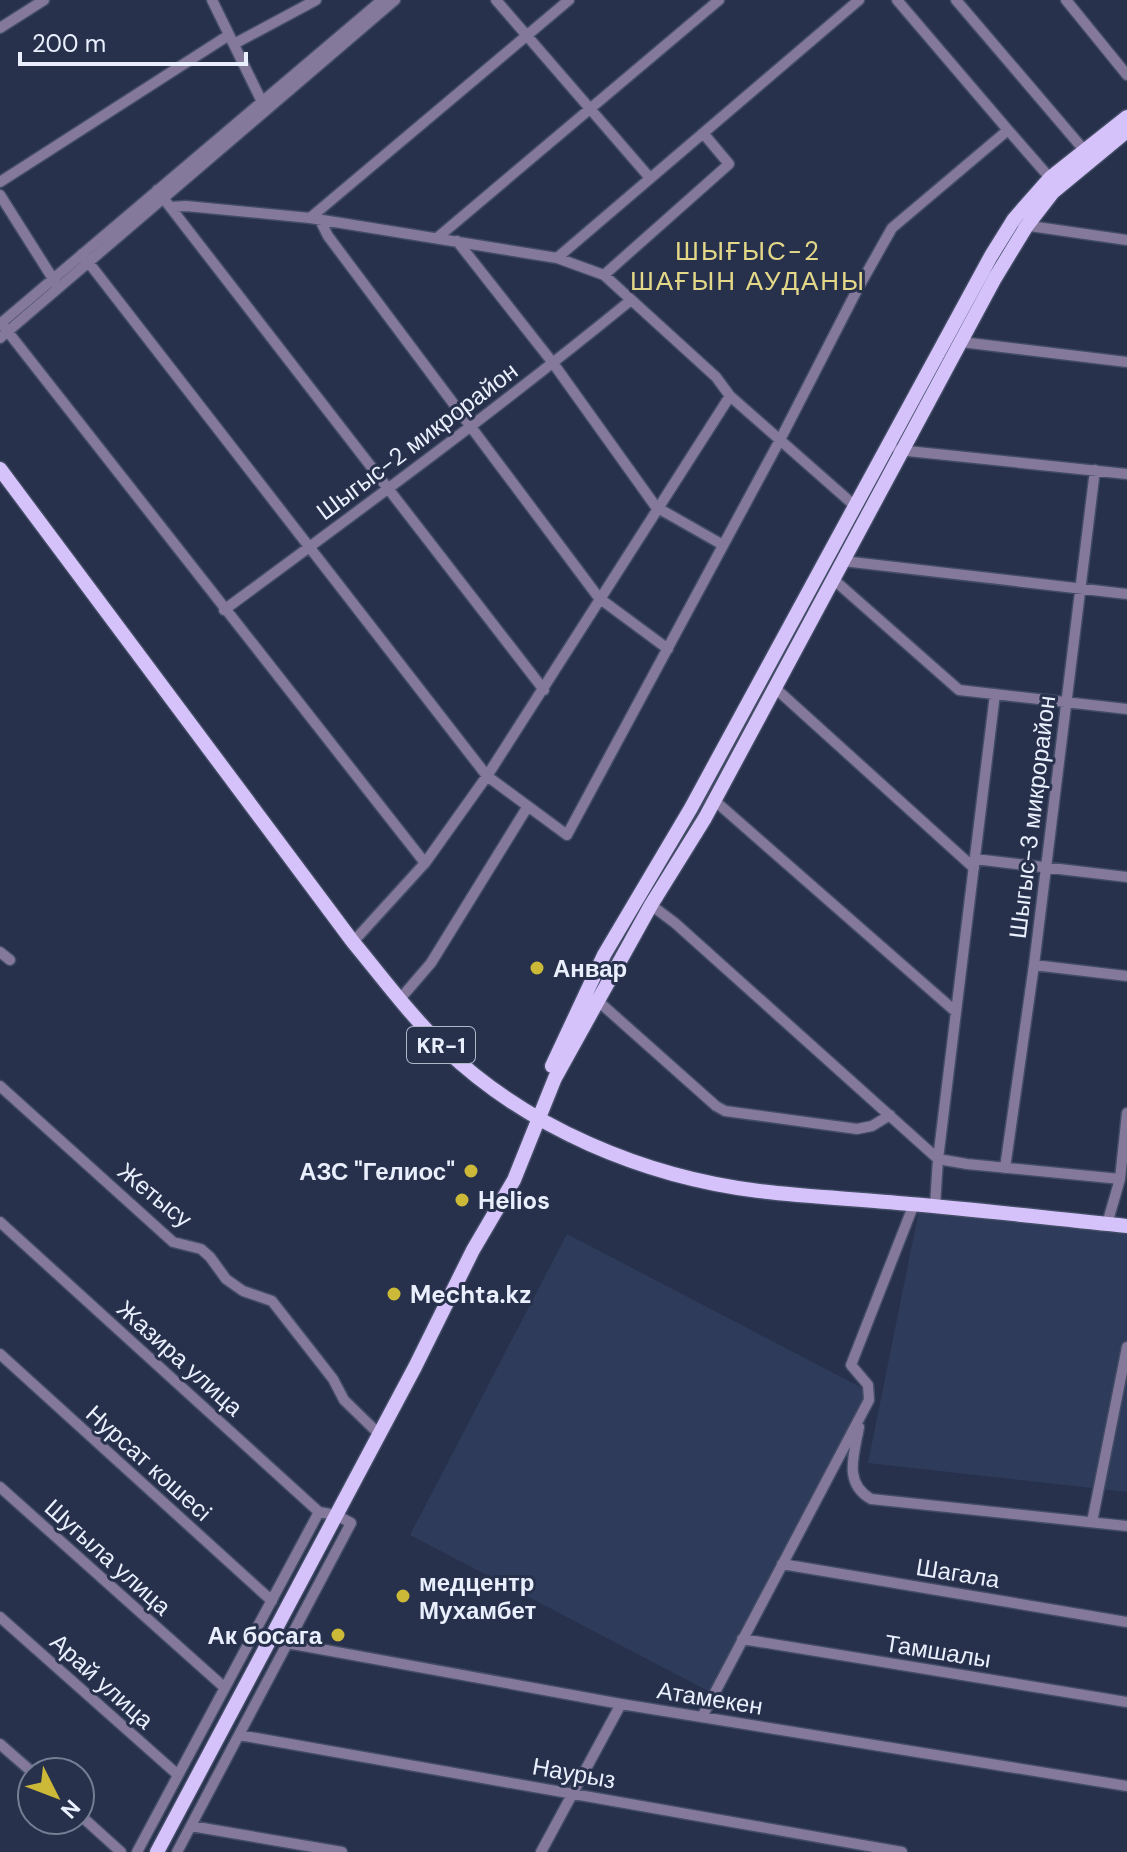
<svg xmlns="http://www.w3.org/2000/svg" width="1127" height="1852" font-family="'DM Sans',sans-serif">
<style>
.built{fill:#2f3b5b}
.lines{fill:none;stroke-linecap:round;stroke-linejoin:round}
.minor-casing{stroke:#424c65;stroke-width:13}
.major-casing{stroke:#424c65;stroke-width:17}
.minor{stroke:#85799b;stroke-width:10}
.major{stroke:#d5c2fb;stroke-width:14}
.poi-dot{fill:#ccb938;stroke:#27314c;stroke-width:3}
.labels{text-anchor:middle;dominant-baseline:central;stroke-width:6;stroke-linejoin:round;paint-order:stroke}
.shield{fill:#27314c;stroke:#afb6c8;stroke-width:2}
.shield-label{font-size:22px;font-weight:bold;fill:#e9effd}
.street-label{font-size:24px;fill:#e9effd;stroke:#27314c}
.poi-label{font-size:24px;font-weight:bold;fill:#e9effd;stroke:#27314c;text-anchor:start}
.neighbourhood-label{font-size:26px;letter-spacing:2px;fill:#e3d788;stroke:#27314c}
</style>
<rect width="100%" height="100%" fill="#27314c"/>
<path class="built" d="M920,1205L1127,1227V1492L868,1463Z
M567,1234L868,1391L710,1692L410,1535Z"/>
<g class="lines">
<defs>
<path id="minor" d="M212,0L264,106
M496,0L650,178
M956,0L1084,150
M1066,0L1127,75
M0,28L44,0
M234,44L316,0
M1008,130L1050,178
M0,182L229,35
M157,190L544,690
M0,195L55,282
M171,207L186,206L310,218L557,258L604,275L716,377L730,396L855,506
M310,218L569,0
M320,220L328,236L599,598L668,649
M1023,225L1127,240
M437,238L719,0
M457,241L553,363L656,507L723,545
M82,254L487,776L567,835L781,438L857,290L892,228L1008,130L897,0
M557,258L859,0
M604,275L729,164L703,133
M1,323L425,863
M0,324L382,0
M0,338L395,0
M961,342L1127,362
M898,450L1127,474
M843,561L1127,594
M833,579L959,690L1127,709
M224,610C361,509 499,408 631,300
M774,687L974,868
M714,800L956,1012
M975,859L1127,877
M651,905L675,923L938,1159L967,1164L1120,1179
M353,942L425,863L487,776L730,396
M0,952L10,960
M1034,965L1127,976
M400,999L431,963L528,806
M598,1001L716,1106L725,1111L857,1129L872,1126L890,1115
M0,1086L173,1242L201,1249L210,1257L226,1279L243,1291L272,1301L333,1379L344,1400L379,1434
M1005,1168L1034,965L1095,470
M935,1206L938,1159L995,694
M0,1222L319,1512L336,1515L351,1523L177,1852
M1107,1224L1120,1179L1127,1113
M0,1354L272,1601
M859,1427C854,1455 843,1483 871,1499L1127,1526
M0,1487L225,1688
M1092,1522L1127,1347
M782,1564L1127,1622
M0,1617L178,1775
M742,1639L1127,1702
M287,1643L621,1704L1127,1786
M702,1717L869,1400L868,1385L851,1365L914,1204
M239,1735L902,1852
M0,1744L32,1772
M80,1815L121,1852
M191,1826L342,1852
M137,1852L319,1512
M541,1852L621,1704"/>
<path id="major" d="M0,469L353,942C382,977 410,1015 444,1048C527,1128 645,1177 759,1191C809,1197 860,1199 910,1204C982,1210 1055,1219 1127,1226
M552,1066L604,955L691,808L991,256L1014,219L1050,178L1127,117
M157,1852L415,1367L473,1250L514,1180L555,1078L651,905L705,818L995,278L1026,227L1053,192L1127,131"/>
</defs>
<use href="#minor" class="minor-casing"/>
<use href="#major" class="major-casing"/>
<use href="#minor" class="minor"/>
<use href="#major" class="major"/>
</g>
<g class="poi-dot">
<circle cx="537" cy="968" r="8"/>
<circle cx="471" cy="1171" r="8"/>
<circle cx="462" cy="1200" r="8"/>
<circle cx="394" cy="1294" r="8"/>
<circle cx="403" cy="1596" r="8"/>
<circle cx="338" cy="1635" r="8"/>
</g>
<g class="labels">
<rect class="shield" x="407" y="1027" width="68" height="36" rx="6"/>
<g class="shield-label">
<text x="441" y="1045">KR-1</text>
</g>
<g class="street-label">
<text transform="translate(417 441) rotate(-37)">Шыгыс-2 микрорайон</text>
<text transform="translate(1032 817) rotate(-83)">Шыгыс-3 микрорайон</text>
<text transform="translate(155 1195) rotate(39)">Жетысу</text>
<text transform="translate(180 1358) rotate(42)">Жазира улица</text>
<text transform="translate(149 1463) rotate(42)">Нурсат кошесi</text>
<text transform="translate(108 1557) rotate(42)">Шугыла улица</text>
<text transform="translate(958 1573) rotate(9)">Шагала</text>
<text transform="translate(938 1651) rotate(9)">Тамшалы</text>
<text transform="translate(102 1681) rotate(42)">Арай улица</text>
<text transform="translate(710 1698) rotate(9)">Атамекен</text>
<text transform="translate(574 1773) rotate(10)">Наурыз</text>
</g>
<g class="poi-label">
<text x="553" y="968">Анвар</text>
<text x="455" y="1171" text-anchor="end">АЗС "Гелиос"</text>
<text x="478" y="1200">Helios</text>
<text x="410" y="1294">Mechta.kz</text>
<text x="419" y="1582">медцентр<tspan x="419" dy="28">Мухамбет</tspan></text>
<text x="322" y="1635" text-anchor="end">Ак босага</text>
</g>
<g class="neighbourhood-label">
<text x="748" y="251">ШЫҒЫС-2<tspan x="748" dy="30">ШАҒЫН АУДАНЫ</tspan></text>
</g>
</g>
<g transform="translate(56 1796) rotate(132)"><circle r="38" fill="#27314c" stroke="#757d93" stroke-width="2"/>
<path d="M0-6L14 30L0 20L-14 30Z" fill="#ccb938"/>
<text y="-12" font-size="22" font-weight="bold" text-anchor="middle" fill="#e9effd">N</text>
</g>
<path d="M20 52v12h226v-12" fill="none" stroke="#e9effd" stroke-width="4"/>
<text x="32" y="52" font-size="24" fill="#e9effd" stroke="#27314c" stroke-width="6" paint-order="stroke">200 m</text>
</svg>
